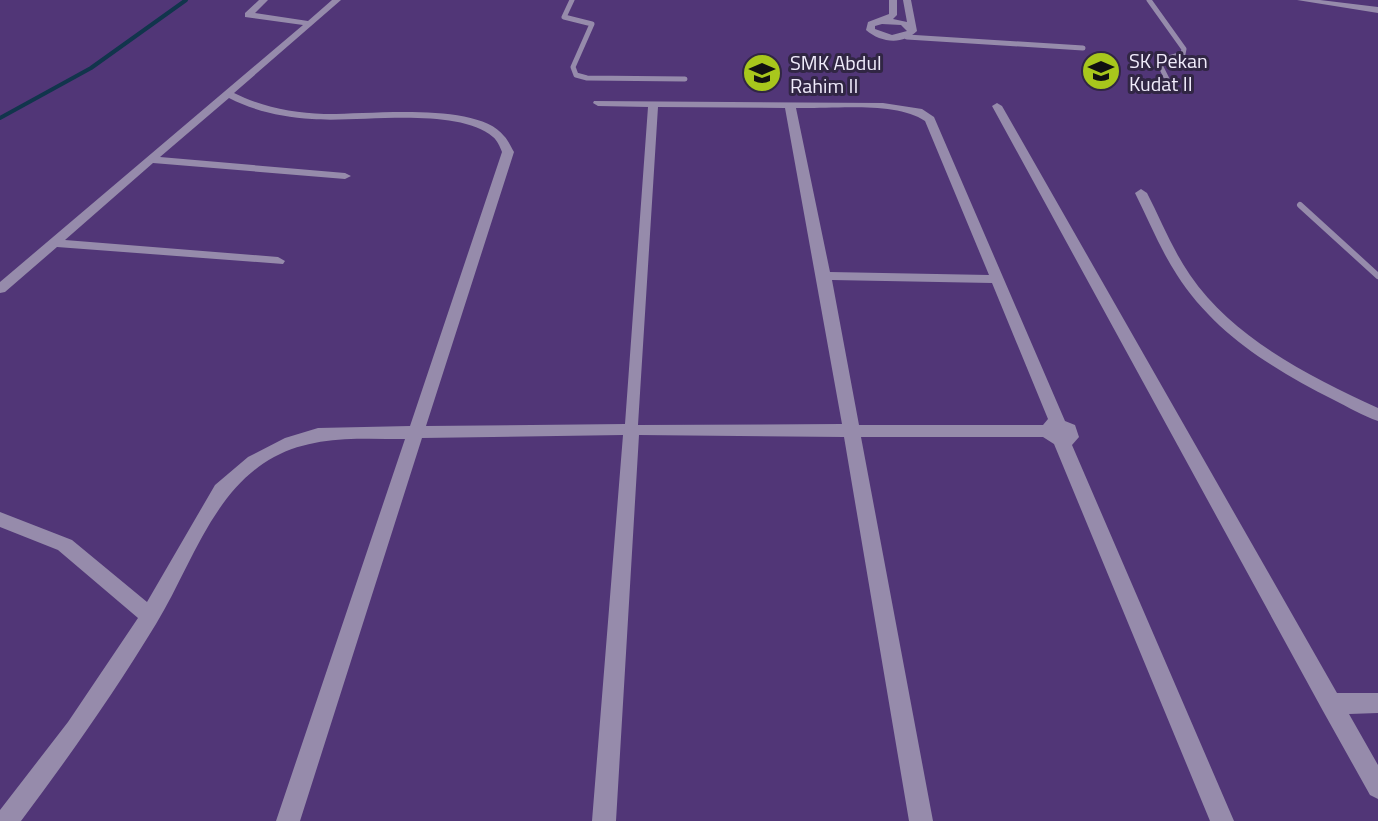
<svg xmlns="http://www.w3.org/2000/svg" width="1378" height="821" font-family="'Titillium Web',sans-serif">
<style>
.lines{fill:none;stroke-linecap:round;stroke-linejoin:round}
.stream{stroke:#11354c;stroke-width:4}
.service-far1{stroke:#968bab;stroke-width:5}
.service{stroke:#968bab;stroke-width:6}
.minor{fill:#968bab;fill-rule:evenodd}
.labels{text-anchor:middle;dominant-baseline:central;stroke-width:6;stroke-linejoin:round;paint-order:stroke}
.far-poi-label{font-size:20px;fill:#f0ebfb;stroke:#312644;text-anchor:start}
</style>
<rect width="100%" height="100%" fill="#513677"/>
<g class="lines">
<path class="stream" d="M0,118L91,68L186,0"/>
<path class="service-far1" d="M572,0L564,17L592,24L573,67L576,75L587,78L685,79
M1149,0L1184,49L1183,54L1158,61L1168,81
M907,37L1083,48"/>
<path class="service" d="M1300,205L1378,276"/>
<path class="minor" d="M259,0H268L255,13L308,21L332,0H341L234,93C262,107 293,113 324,114C365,115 477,101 504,136C508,140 511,147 514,152L426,426L625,424L648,107L598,106L593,103L594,101L883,103L922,109L934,117L1065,421L1075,425L1079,437L1072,445L1234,821H1210L1054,444L1043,437H861L933,821H909L844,437L639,435L616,821H592L623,435L422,438L300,821H276L405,439C360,439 315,435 274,457C212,491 191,567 156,624C114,693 69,757 21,821H0V810L68,722L138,618L58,550L0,527V512L72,540L147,602L215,485L248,457L285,438L318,428L410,426L502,152C500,147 497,140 493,137C456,106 359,123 312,119C283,117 254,111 229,98L160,157L345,173L351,176L345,179L153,163L65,240L278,257L285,261L283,264L57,247L5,292L0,293V282L303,25L245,17V13ZM658,107L785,108L842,424L638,425ZM796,108C831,109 896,101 925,121L989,275L830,272ZM832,280L992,283L1048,419L1043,425H859Z
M889,0H897V15L893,19L907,22L903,0H911L917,31C903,45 881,43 866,30L868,22L889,14ZM882,24L901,25L907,31L892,35L875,29V26Z
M1297,0H1320L1378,7V13Z
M997,103L1002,106L1337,693H1378V713L1349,714L1378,765V799L1370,795L1323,711L992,106Z
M1141,189L1147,193C1161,220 1172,249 1190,275C1234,339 1309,376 1378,408V421C1363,416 1348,407 1334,400C1274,370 1214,333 1177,275C1160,249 1149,221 1135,193Z"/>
</g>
<defs>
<symbol id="school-disc" viewBox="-11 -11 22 22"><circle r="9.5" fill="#a8c71c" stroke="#312644"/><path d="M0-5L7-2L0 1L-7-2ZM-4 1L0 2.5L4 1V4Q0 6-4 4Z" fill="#111"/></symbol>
</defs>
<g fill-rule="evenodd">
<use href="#school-disc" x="1079" y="49" width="44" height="44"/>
<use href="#school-disc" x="740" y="51" width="44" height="44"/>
</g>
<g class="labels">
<g class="far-poi-label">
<text x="1129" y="60">SK Pekan<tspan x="1129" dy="23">Kudat II</tspan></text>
<text x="790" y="62">SMK Abdul<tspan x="790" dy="23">Rahim II</tspan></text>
</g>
</g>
</svg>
